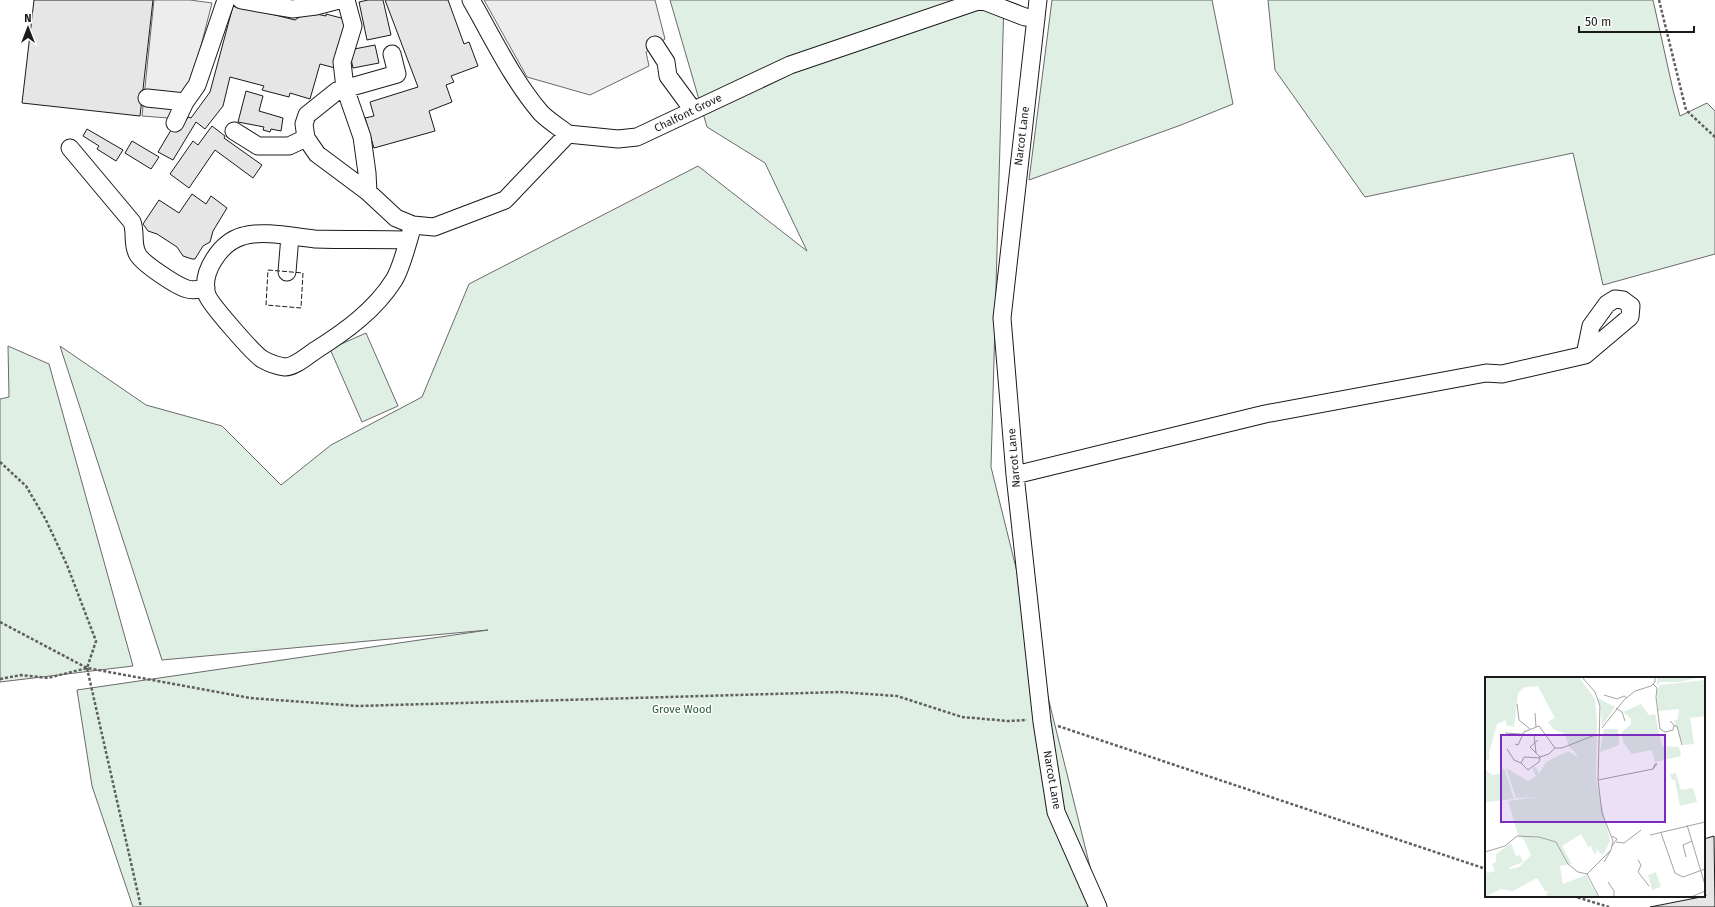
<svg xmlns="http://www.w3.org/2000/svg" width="1715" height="907" font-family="'Fira Sans',sans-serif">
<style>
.green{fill:#e0efe3;stroke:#6a6a6a}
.parking{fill:#ededed;stroke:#6a6a6a}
.building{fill:#e6e6e6;stroke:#1a1a1a}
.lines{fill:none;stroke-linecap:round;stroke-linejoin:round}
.minor-casing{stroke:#1a1a1a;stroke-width:19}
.path{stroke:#5f5f5f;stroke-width:2.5;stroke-dasharray:3 2;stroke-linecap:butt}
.minor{stroke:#fff;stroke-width:17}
.fence{stroke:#1a1a1a;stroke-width:1;stroke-dasharray:5 2;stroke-linecap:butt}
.labels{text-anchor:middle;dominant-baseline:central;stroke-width:3;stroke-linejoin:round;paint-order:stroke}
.street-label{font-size:11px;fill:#1a1a1a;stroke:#fff}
.park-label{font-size:11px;fill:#2b5a34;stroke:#fff}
.inset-road{fill:none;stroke:#a3a3a3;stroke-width:1}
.view{fill:#7b2cbf;fill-opacity:0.15;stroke:#7b2cbf;stroke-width:2}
.inset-edge{fill:none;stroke:#1a1a1a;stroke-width:2}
</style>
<rect width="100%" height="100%" fill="#fff"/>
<path class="green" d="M670,0H1004L991,467L1100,907H133L92,786L77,690L488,630L162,660L60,346L146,405L222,426L281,485L331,445L422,397L469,284L698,166L807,251L765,163L707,127Z
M1052,0H1212L1233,104L1181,125L1029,180Z
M1268,0H1653L1673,90L1680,116L1707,103L1715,111V254L1603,285L1573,153L1365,197L1275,70Z
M366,333L398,406L362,422L330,349Z
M8,346L49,364L133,666L0,682V399L9,397Z"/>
<path class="parking" d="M154,0H190L212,3L194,73L168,118L142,116Z
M484,0H655L665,39L646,52L649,66L590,95L527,77Z"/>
<path class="building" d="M34,0H153L140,116L22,103Z
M368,0H383L391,35L367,40L359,2Z
M385,0H448L464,44L469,42L478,66L451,76L454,82L446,85L452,102L429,111L435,131L374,148L365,118L374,116L370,102L418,87Z
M233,6L252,7L251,9L295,20L307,12L326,16V14L345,19L344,26H346L335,68L320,64L310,99L290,93L289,97L262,90L264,86L230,77L223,106L205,129L196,122L173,160L158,152L174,125L181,128L188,117L191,118L210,92Z
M375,45L379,63L353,68L349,50Z
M246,91L263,96L259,111L283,118L281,131L271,129L270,132L263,130L264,127L238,122Z
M212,126L225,136L224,138L262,165L253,178L215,150L189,188L170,174L193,141L198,145Z
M87,129L123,150L116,161L97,149L99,146L83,136Z
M132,141L159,157L151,169L125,153Z
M192,194L206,204L211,196L227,208L213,231L210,242L203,246L195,259H192L183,256L177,247L157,234L148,231L143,224L159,200L179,213Z
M1714,836L1715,907H1650L1706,896L1704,888V839Z"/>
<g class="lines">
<defs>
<path id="minor" d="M241,0L292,9L316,6L339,0
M346,0L353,26L342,62L345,88L362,137L367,173L368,192
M471,0C493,38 512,79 541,113C549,121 559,127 568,134
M981,0L1025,17L1036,19
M1038,0L1002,318L1015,475L1042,722L1056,812L1098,907
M655,45L666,62L668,76L693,110
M392,54L397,74L337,91L307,115L304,124L306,138L317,154L368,192L396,218L413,225L434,227L505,200L568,134L618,139L637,137L790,65L981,0
M147,98L185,102L197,85L226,0
M175,123L185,102
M234,131L258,146H289L306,138
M70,148L132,222C136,232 132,243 137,253C141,263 177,286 187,289C194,291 200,289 206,288
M408,240C377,239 346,240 315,239C294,237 263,230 243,236C221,242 200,272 207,295C210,304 253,353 262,359C269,363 277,366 285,367C295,367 308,355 316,350C346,331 375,310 394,280C402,267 408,241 413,225
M287,272L290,236
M1015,475L1265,414L1486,373L1502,374L1585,355L1630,317L1631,306L1623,300L1615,299L1607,304L1591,326L1585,355"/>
</defs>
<use href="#minor" class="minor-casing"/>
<path class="path" d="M1659,0L1686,110L1715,137
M0,462L26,486L46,520L67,565L96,641L87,668L48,678L21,675L0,679
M0,622L87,668L250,698L358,706L840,692L897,696L962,717L1008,721L1027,720
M87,668L141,907
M1058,726L1486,869
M1573,896L1609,907"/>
<use href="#minor" class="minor"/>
<path class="fence" d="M268,270L303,273L301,308L266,305Z"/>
</g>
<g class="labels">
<g class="street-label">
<text transform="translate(688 113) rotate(-26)">Chalfont Grove</text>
<text transform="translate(1022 136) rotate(-83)">Narcot Lane</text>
<text transform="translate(1014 458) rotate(-95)">Narcot Lane</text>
<text transform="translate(1052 780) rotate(80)">Narcot Lane</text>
</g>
<g class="park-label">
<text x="682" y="709">Grove Wood</text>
</g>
</g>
<g transform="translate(1485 677)">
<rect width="220" height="220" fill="#fff"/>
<path d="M0,0H94L110,22L112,45L111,103L125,164L118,178L110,171L112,175L110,177L106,171L108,169L103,170L96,157L77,169L87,187L75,189L78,207L101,198L113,220H61L63,214H60L52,201L28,214L16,212L0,220V190L2,196L10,194L7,187L11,185V177L26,166L31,179L35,178L38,185L25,190V192L34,190L46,178L39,163L33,158L23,124L52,120L31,121L21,91L43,104L51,99L47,91L51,90L54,97L61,85L83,74L93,81L89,74L84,70L80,57L68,52L63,45L70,41L53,9L40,10L33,16L29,50L21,48V43L12,47L4,76L5,82L0,83ZM172,0H215L195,5H174L172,9ZM220,3V39L205,41L209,67L198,68L189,44L193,42L194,32L173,34L172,14L175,8ZM113,21L130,30L117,49L116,30ZM156,27L164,38L170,37L177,69L194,70L196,79L170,85L167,73L147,77L138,65L137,55L146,47V42L138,35ZM119,52H133L134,68L115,75ZM0,89L2,94L8,98L17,96L16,91L20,93L29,122L0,125ZM191,96L196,113L208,111L212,125L195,129L190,103H187L185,97ZM171,195L176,210L167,213L163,198Z" fill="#e0efe3"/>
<path class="inset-road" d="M97,0L110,15L115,29L113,103L117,136L128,164L126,173L102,197M168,7L172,11L171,20L175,52L180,55L188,53L189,48L185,44M119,18L132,22L139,19L142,21M32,27L34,43L45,52M131,31L137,35L140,44M50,36L51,50M189,49H192L197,68M117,51L139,23L150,14L166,9L170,5V0M20,56L49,58L51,76M53,63L45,70L55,80M30,67L33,68L39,55L54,49L70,71M22,72L29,83L36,86M55,80L64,77L70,71H77L110,58M55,81L39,80L36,86L43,93L51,87L54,85L55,81V80M113,103L168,92L172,87H170L168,92M202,148L220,208M176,156L190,196L198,200L220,192M165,158L220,145M131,165L139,166L156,153M127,169L132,162L127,159M0,175L20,169L32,159L54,160L71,165L83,187L93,195L102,197M201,180L198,168L207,164M153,183L156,188L153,195L164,209M119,185L126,173M102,197L114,220M123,205L129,214V220M206,220L220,214"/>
<path class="view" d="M16,58H180V145H16Z"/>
<rect width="220" height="220" class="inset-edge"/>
</g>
<g transform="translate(28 28)" stroke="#ffffff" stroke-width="3" paint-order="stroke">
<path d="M0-3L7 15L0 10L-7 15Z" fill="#1a1a1a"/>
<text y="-6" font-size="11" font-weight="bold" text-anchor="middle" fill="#1a1a1a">N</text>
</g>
<path d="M1579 26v6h115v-6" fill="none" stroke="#1a1a1a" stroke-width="2"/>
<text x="1585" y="26" font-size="12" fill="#1a1a1a" stroke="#ffffff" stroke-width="3" paint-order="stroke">50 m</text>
</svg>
